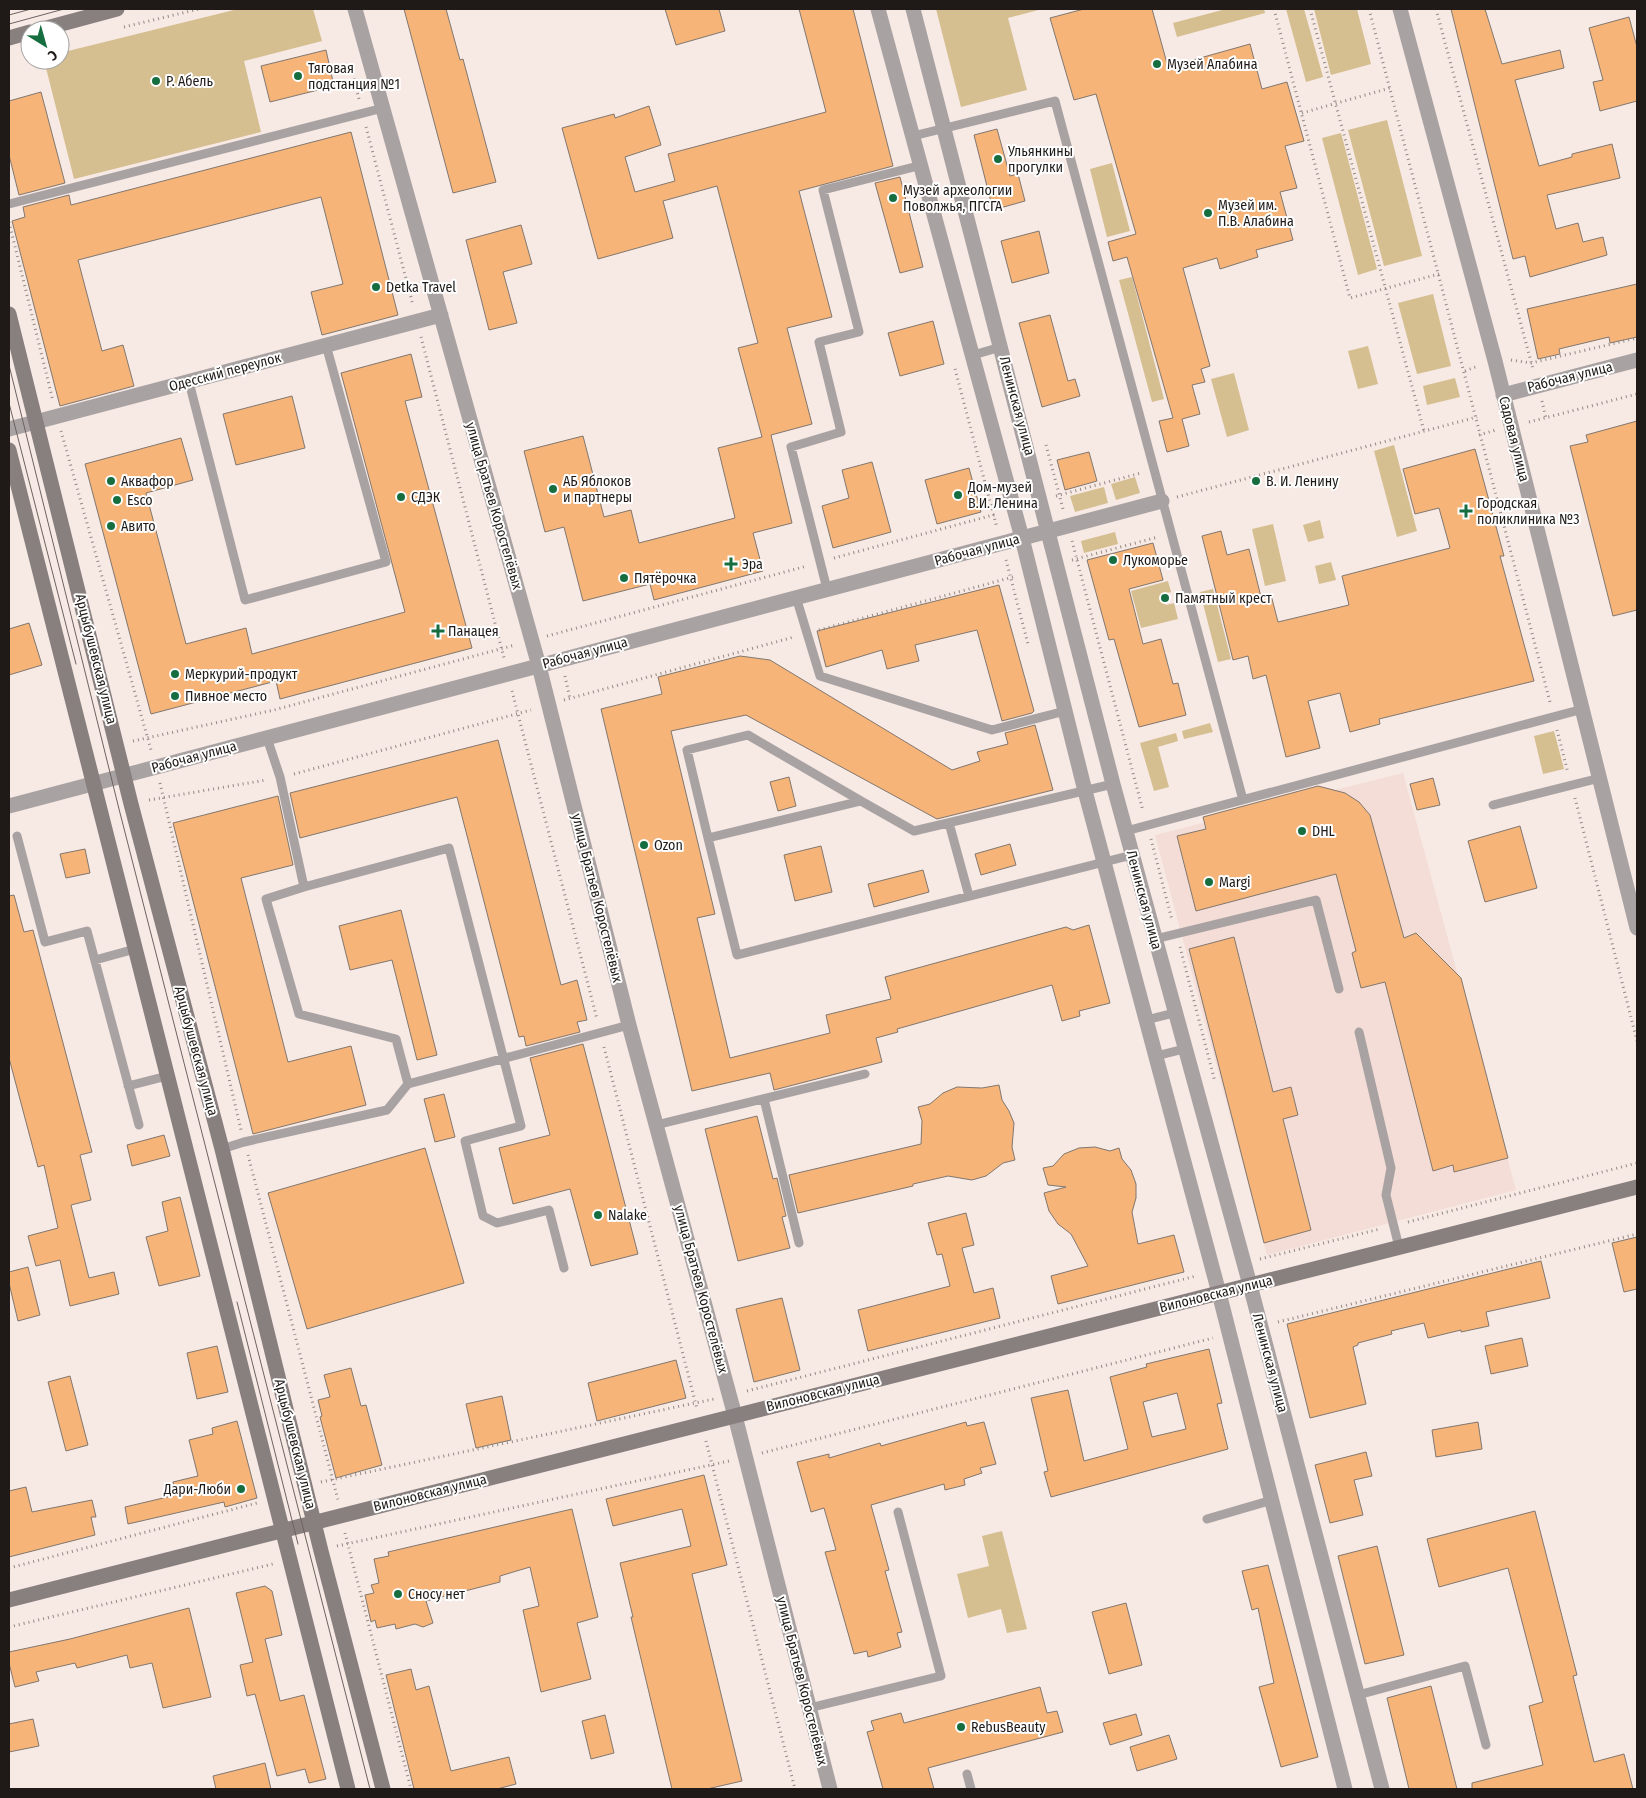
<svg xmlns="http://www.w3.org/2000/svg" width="1646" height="1798" font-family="'Fira Sans Condensed',sans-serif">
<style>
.built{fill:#f4ddd6}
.green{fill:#d5be90}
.building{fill:#f6b478;stroke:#81776f;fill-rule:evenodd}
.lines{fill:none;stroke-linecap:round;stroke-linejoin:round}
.path{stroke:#938986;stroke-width:3;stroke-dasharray:1 4;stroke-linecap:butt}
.lane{stroke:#a9a2a2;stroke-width:9}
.street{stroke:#a9a2a2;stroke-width:15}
.secondary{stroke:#887f7f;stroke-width:15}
.tram{stroke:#6c6360;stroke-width:1}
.poi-dot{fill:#166d40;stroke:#fff;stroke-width:2}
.labels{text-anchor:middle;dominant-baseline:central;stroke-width:4;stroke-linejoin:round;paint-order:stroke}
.poi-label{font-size:14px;fill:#1f1a18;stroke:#fff;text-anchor:start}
.street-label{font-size:14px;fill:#1f1a18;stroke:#fff}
</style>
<rect width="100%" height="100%" fill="#f7e9e4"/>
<path class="built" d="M1403,773L1516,1190L1267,1255L1155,835Z"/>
<path class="green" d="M238,9H313L322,41L244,61L261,132L74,179L44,60H60V53Z
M936,9H1042L1008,18L1027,90L961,107Z
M1226,9H1264L1265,13L1177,37L1173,23Z
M1286,9H1304L1323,77L1306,82Z
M1314,9H1357L1371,64L1331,75Z
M1387,120L1422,256L1384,266L1348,130Z
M1341,133L1377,269L1358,275L1322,138Z
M1112,163L1130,231L1107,237L1090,169Z
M1132,277L1164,399L1152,402L1119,280Z
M1433,294L1451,366L1417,374L1398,303Z
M1368,346L1378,384L1358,389L1348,351Z
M1234,373L1249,430L1227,437L1211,379Z
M1455,378L1460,397L1427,405L1423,386Z
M1394,445L1417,531L1397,537L1374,451Z
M1135,477L1140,493L1116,500L1111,484Z
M1104,487L1108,503L1075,512L1070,496Z
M1320,520L1324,538L1308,542L1303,525Z
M1273,524L1286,581L1265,586L1252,529Z
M1115,532L1118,544L1084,553L1081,541Z
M1331,562L1336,580L1319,584L1315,566Z
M1168,581L1171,592L1163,594L1161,601L1166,605L1174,603L1178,619L1141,628L1131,591Z
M1213,589L1231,659L1218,662L1200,592Z
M1210,723L1213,732L1184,739L1182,731Z
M1554,731L1564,769L1543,774L1534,736Z
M1176,733L1178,741L1158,747L1169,787L1154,791L1140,743Z
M1002,1531L1027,1629L1007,1633L1001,1609L968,1618L957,1574L989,1566L982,1536Z"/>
<path class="building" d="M404,9H446L460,60L463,59L496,182L453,193Z
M665,9H719L725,31L676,45Z
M799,9H853L893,166L799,191L832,317L787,328L812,424L771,435L792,523L753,533L763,571L654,600L650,584L583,601L564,527L545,532L524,451L583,436L604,517L631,510L639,543L735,518L718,448L762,437L738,348L758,343L717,186L663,201L673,238L598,259L562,128L614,114L615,118L649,106L661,145L625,157L635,192L675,181L668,154L826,112Z
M1084,9H1152L1168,67L1250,44L1262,89L1287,82L1304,141L1285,146L1297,188L1280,192L1293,240L1256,250L1258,257L1220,269L1217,258L1183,268L1210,366L1201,369L1205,382L1192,385L1200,414L1182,419L1189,446L1167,452L1159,421L1173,418L1127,257L1113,261L1108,242L1136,234L1096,94L1074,100L1050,18Z
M1451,9H1485L1502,64L1560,50L1564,68L1515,80L1539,166L1572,157V154L1612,144L1620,178L1547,195L1556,229L1578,223L1583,242L1603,237L1607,255L1530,277L1525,256L1513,259Z
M1629,17L1637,47V101L1600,111L1593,82L1603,80L1589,28Z
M326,50L334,86L270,102L261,66Z
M41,92L65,183L19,195L9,155V101Z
M997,129L1010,176L1018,174L1025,201L993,210L974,135Z
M351,132L398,315L322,335L311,292L343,284L321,197L78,260L102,351L123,345L134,386L60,406L12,221L25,217L23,207L69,195L71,205Z
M900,177L923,267L900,273L875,183Z
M521,225L532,264L503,272L517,323L489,330L466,240Z
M1039,231L1049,273L1012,283L1001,241Z
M1637,284V337L1610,343L1609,337L1559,349L1560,354L1538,359L1527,309Z
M1050,315L1068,381L1075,379L1080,396L1042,407L1019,323Z
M933,321L944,364L900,376L888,333Z
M411,354L422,397L405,401L472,648L280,699L276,681L151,714L85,464L181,438L193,480L146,493L186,644L246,628L252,654L405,612L341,373Z
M292,396L305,448L236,465L223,414Z
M1637,421V610L1613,616L1570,446L1588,442L1586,435Z
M1475,449L1504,556H1500L1534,681L1379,719L1380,724L1350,732L1340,693L1308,701L1320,748L1286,757L1266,675L1253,679L1248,656L1233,660L1202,536L1221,531L1227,555L1249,549L1261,597L1271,595L1278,622L1349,605L1342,576L1450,548L1439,508L1415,514L1403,469Z
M1089,452L1097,481L1065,490L1057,460Z
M872,462L891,532L833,548L822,506L849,498L842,470Z
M969,468L981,512L937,524L925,480Z
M1153,543L1163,580L1129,589L1143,644L1161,639L1173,684L1178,683L1186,715L1139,727L1114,639L1109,640L1087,560Z
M999,585L1034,711L1032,713L1002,721L977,630L915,645L919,661L887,669L882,650L826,667L817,631Z
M29,623L42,665L9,675V629Z
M740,656L770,660L952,770L980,761L977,752L1008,744L1005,733L1035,725L1053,790L937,819L746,715L671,731L715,914L697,918L730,1058L830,1033L826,1015L891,999L885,977L1066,927L1073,930L1089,925L1110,1003L1079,1011L1080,1016L1062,1021L1052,985L897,1029L898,1032L876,1038L882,1062L774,1090L770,1073L692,1091L601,709L662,694L658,677Z
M498,740L561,985L577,980L587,1020L577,1022L580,1032L526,1046L524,1036L519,1037L457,797L300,838L290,793Z
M789,777L796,806L778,811L770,782Z
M1433,778L1440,805L1417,810L1410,784Z
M1318,786L1345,793L1359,802L1370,815L1404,938L1416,933L1461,978L1508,1158L1454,1172L1453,1165L1433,1171L1385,982L1361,988L1352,953L1356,951L1336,874L1196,911L1177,836L1206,829L1203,817Z
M278,796L293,865L241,878L288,1062L351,1046L366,1105L253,1134L173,823Z
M1520,826L1537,888L1485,902L1468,841Z
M1010,844L1016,865L981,875L975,854Z
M821,846L832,892L795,901L784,855Z
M85,849L90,873L66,878L60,854Z
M923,870L929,892L874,907L868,884Z
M14,895L24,932L33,930L92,1152L80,1155L91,1200L71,1205L89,1278L114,1272L119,1294L70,1306L60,1260L36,1266L28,1236L58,1228L44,1165L38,1167L9,1058V896Z
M401,910L437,1055L417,1060L392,960L350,970L339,926Z
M1234,937L1273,1092L1291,1087L1298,1115L1283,1119L1311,1230L1264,1243L1189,949Z
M583,1044L638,1254L591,1266L570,1189L513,1204L499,1148L550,1135L530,1058Z
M999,1085L1002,1100L1009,1111L1014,1123L1012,1147L1015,1160L1003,1163L986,1176L972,1180L948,1176L913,1184V1186L798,1213L789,1175L921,1144L922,1121L918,1107L930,1104L943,1093L957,1087L982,1088Z
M444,1094L455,1137L435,1142L424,1099Z
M757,1116L773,1179L777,1178L786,1216L782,1217L790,1248L738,1261L705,1129Z
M164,1135L170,1156L132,1166L127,1145Z
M1095,1147L1110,1151L1119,1148L1122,1159L1131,1170L1136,1184V1198L1132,1212L1138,1244L1174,1235L1184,1272L1058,1304L1051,1276L1088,1266L1071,1234L1058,1224L1049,1211L1044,1193L1066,1187L1048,1185L1043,1168L1053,1166L1064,1154L1079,1148Z
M425,1148L464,1283L307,1329L268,1193Z
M180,1197L200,1276L159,1286L146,1237L168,1231L162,1202Z
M966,1213L974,1245L962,1248L974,1293L993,1288L1000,1318L868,1351L858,1310L950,1286L942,1254L937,1255L928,1223Z
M1637,1237V1289L1624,1292L1612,1243Z
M1541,1261L1550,1298L1486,1312L1489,1326L1461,1332V1330L1428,1338L1424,1323L1391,1331L1392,1334L1358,1343V1345L1353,1347L1366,1404L1310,1418L1287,1324Z
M28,1267L40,1315L18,1321L9,1283V1272Z
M782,1298L800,1370L754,1382L736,1309Z
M1522,1338L1528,1366L1491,1374L1485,1346Z
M217,1346L228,1392L197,1399L187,1353Z
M1209,1349L1222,1403L1217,1404L1228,1449L1051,1497L1044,1472L1048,1471L1031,1398L1068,1390L1084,1461L1128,1449L1110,1377L1147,1367L1146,1364ZM1177,1393L1186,1429L1152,1437L1143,1402Z
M676,1360L686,1398L597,1421L588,1383Z
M351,1368L361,1406L366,1405L382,1465L336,1478L320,1417L322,1416L318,1400L330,1397L324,1375Z
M70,1376L88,1445L66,1451L48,1382Z
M502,1396L511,1440L476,1448L466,1404Z
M237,1421L257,1498L225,1507L224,1502L128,1524L125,1507L176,1495L173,1482L198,1476L189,1440L213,1434L212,1428Z
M966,1422L967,1426L984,1422L996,1464L980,1468L982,1473L964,1479L965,1485L945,1490L944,1484L871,1505L889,1570L885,1571L902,1632L897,1633L901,1647L868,1657L867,1651L854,1654L825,1552L836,1550L824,1508L811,1512L797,1462L829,1454V1458L880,1443L881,1446Z
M1478,1422L1482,1449L1436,1457L1432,1430Z
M1366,1452L1372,1476L1354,1480L1363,1515L1330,1523L1315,1465Z
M704,1475L727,1565L692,1574L742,1781L707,1789H672L631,1617H633L620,1563L691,1546L682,1509L613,1526L606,1499Z
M26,1487L32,1512L92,1500L96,1517H91L95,1535L9,1557V1491Z
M572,1509L598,1617L577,1623L591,1679L541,1692L523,1610L539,1606L530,1567L500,1576V1582L426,1601L433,1623L423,1627L415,1624L396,1629L395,1624L377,1628L375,1620L371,1622L365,1595L374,1593L371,1585L379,1583L374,1559L389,1556L388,1552Z
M1535,1511L1577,1675L1573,1676L1594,1762L1624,1754L1633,1789H1472V1783L1543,1765L1529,1706L1543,1702L1508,1568L1439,1587L1427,1539Z
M1377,1546L1404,1655L1365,1664L1338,1556Z
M1268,1565L1318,1757L1281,1767L1259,1687L1274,1683L1258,1608L1252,1610L1242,1571Z
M265,1586L272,1591L282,1635L265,1639L280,1701L304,1695L326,1779L309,1783L305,1769L277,1776L255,1694L247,1696L240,1665L253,1662L236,1593Z
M1126,1603L1142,1665L1109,1674L1092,1612Z
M189,1608L211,1697L163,1708L152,1663L130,1668L127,1655L77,1668L75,1663L36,1672L39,1681L15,1687L9,1663V1652L70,1639Z
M411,1669L416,1690L429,1686L451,1771L509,1757L516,1784L497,1789H414L386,1675Z
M1431,1686L1457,1789H1409L1387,1698Z
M1040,1687L1047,1713L1057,1711L1063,1732L928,1768L934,1789H883L867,1732L874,1730L871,1721L901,1713L904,1723Z
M1136,1714L1142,1735L1110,1745L1103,1723Z
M605,1715L614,1753L591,1759L582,1721Z
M33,1719L39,1746L9,1752V1724Z
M1169,1735L1177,1759L1137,1771L1130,1747Z
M265,1763L271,1789H216L213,1776Z"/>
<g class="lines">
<path class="path" d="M1274,9L1350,298L1439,274
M1310,9L1424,431
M1369,9L1550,702
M1436,9L1533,369
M124,27L199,9
M350,64L359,99
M1302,113L1390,88
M366,127L413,305
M9,222L53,401
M421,337L504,658
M1511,360L1531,363L1637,338
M955,369L997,528
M1465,371L1478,366
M1542,401L1546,418
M1529,422L1637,394
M61,431L151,750
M1479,435L1496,430
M1046,445L1063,509
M1056,496L1141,473
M1177,497L1477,417
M1072,541L1143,811
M834,558L997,514
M1006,560L1028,644
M1072,560L1158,537
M819,630L1013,577
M547,636L807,566
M565,676L570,699
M512,691L597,1019
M564,700L794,637
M1557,730L1568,773
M133,741L274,710L515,645
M294,774L531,710
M160,783L241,1130
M1575,798L1637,1041
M149,800L266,780
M1151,839L1172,920
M1180,947L1215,1082
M604,1047L697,1409
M248,1155L338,1500
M1408,1222L1637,1163
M1260,1259L1380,1229
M1278,1322L1637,1234
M747,1391L1196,1276
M706,1441L795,1789
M762,1453L1213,1338
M321,1482L714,1399
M345,1533L411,1789
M337,1546L729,1461
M9,1568L257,1503
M9,1627L273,1564"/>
<path class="lane" d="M913,136L1055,101L1243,800
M9,204L383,108
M973,355L1001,347
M189,382L245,600L386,562L326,345
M827,589L791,447L841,432L819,342L859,332L823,190L922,165
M796,597L820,676L992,730L1065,711
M267,738L280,777L304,887L449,848L521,1126L465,1141L483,1216L497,1223L549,1210L564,1268
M1113,784L914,831L861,801L708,838L737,955L1132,855
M1493,805L1600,778
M949,823L969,896
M1126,831L1583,709
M17,836L45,942L87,931L139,1125
M708,838L687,750L748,735L861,801
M304,887L266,899L299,1014L396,1039L408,1084
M1155,939L1316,900L1339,989
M95,960L135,949
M1146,1020L1174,1013
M1359,1032L1391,1168L1386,1195L1399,1247
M1156,1056L1184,1049
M128,1086L167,1076
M764,1099L799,1243
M656,1125L865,1074
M222,1149L244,1142L387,1110L408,1084L629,1025
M1207,1519L1272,1500
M1358,1695L1465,1666L1486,1745
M809,1708L941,1676L898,1512
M967,1774L971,1789"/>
<path class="street" d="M355,9L539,666L629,1025L735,1416L830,1789
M878,9L1022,538L1085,791L1219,1293L1345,1789
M913,9L1113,784L1250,1285L1382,1789
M1400,9L1495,361L1637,928
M1503,395L1637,360
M9,429L441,315
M9,806L1162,501"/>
<path class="secondary" d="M39,30L117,9
M9,38L30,32
M9,314L131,804L222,1149L321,1551L383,1789
M9,450L348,1789
M9,1600L1637,1187"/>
<path class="tram" d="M9,15L31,9
M9,24L64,9
M9,365L119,809L370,1789
M9,403L76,664
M237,1302L298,1544"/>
</g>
<g class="poi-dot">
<circle cx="1157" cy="64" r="5"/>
<circle cx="298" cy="76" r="5"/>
<circle cx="156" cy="81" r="5"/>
<circle cx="998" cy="159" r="5"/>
<circle cx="893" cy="198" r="5"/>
<circle cx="1208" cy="213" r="5"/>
<circle cx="376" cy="287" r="5"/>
<circle cx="111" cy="481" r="5"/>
<circle cx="1256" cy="481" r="5"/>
<circle cx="553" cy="489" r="5"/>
<circle cx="958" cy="495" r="5"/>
<circle cx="401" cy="497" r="5"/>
<circle cx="117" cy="500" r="5"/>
<path d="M1463.5 503.5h5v5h5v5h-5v5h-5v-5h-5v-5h5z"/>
<circle cx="111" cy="526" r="5"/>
<circle cx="1113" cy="560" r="5"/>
<path d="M728.5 556.5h5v5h5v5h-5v5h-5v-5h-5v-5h5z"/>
<circle cx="624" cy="578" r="5"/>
<circle cx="1165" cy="598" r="5"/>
<path d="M435.5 623.5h5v5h5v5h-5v5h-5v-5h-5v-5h5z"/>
<circle cx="175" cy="674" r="5"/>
<circle cx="175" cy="696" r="5"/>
<circle cx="1302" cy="831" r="5"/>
<circle cx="644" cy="845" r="5"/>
<circle cx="1209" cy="882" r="5"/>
<circle cx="598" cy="1215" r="5"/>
<circle cx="241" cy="1489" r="5"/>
<circle cx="398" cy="1594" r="5"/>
<circle cx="961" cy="1727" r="5"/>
</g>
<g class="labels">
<g class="poi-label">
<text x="1167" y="64">Музей Алабина</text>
<text x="308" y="68">Тяговая<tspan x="308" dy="16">подстанция №1</tspan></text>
<text x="166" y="81">Р. Абель</text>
<text x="1008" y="151">Ульянкины<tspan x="1008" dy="16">прогулки</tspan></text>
<text x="903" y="190">Музей археологии<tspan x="903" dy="16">Поволжья, ПГСГА</tspan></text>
<text x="1218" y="205">Музей им.<tspan x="1218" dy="16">П.В. Алабина</tspan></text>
<text x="386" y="287">Detka Travel</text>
<text x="121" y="481">Аквафор</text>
<text x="563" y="481">АБ Яблоков<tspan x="563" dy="16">и партнеры</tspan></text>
<text x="1266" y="481">В. И. Ленину</text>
<text x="968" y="487">Дом-музей<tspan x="968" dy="16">В.И. Ленина</tspan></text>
<text x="411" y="497">СДЭК</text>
<text x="127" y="500">Esco</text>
<text x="1477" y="503">Городская<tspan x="1477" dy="16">поликлиника №3</tspan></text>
<text x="121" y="526">Авито</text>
<text x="1123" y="560">Лукоморье</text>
<text x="742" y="564">Эра</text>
<text x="634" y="578">Пятёрочка</text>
<text x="1175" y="598">Памятный крест</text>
<text x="448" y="631">Панацея</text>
<text x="185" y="674">Меркурий-продукт</text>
<text x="185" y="696">Пивное место</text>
<text x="1312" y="831">DHL</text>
<text x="654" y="845">Ozon</text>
<text x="1219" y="882">Margi</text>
<text x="608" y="1215">Nalake</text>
<text x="231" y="1489" text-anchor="end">Дари-Люби</text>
<text x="408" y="1594">Сносу нет</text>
<text x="971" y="1727">RebusBeauty</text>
</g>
<g class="street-label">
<text transform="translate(225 372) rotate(-15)">Одесский переулок</text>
<text transform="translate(1570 377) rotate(-14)">Рабочая улица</text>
<text transform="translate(1017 406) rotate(75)">Ленинская улица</text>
<text transform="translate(1514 439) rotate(76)">Садовая улица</text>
<text transform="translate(494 506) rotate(74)">улица Братьев Коростелёвых</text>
<text transform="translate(977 550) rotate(-15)">Рабочая улица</text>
<text transform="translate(585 653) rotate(-15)">Рабочая улица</text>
<text transform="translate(96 659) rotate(76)">Арцыбушевская улица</text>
<text transform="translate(194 757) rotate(-15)">Рабочая улица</text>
<text transform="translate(597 898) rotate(76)">улица Братьев Коростелёвых</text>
<text transform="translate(1144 900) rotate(75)">Ленинская улица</text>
<text transform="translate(196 1051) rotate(75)">Арцыбушевская улица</text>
<text transform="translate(701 1289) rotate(75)">улица Братьев Коростелёвых</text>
<text transform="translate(1216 1294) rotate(-14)">Вилоновская улица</text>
<text transform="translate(1270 1363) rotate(75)">Ленинская улица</text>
<text transform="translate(823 1393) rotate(-14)">Вилоновская улица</text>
<text transform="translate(295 1444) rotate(76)">Арцыбушевская улица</text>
<text transform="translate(430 1493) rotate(-14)">Вилоновская улица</text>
<text transform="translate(802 1681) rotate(76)">улица Братьев Коростелёвых</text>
</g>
</g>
<rect width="1646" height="1798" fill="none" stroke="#1f1a18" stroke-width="20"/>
<g transform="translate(45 45) rotate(143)"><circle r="24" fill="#ffffff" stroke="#a5a3a3"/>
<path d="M0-4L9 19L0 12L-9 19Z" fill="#166d40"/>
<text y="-8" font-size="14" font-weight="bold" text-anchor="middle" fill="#1f1a18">С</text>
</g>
</svg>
